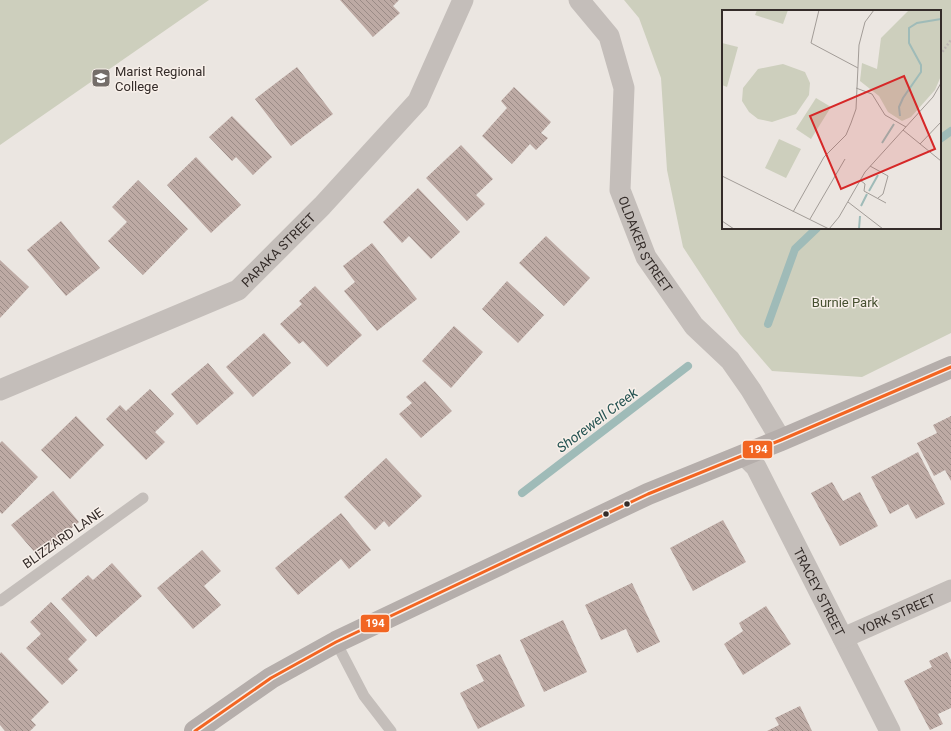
<svg xmlns="http://www.w3.org/2000/svg" width="951" height="731" font-family="Roboto,sans-serif">
<style>
.park{fill:#cdcfbd;fill-rule:evenodd}
.lines{fill:none;stroke-linecap:round;stroke-linejoin:round}
.stream{stroke:#9fbbb8;stroke-width:8}
.building{fill:url(#building-back-hatch)}
.path{stroke:#bdb7b3;stroke-width:2.5;stroke-dasharray:2 2;stroke-linecap:butt}
.service{stroke:#c4beba;stroke-width:11}
.minor{stroke:#c4beba;stroke-width:21}
.secondary{stroke:#b5aeab;stroke-width:22}
.bus-1-casing{stroke:#f7efe9;stroke-width:6}
.bus-1{stroke:#f26522;stroke-width:3}
.bus-dot{fill:#342c29;stroke:#f7efe9;stroke-width:1.5}
.labels{text-anchor:middle;dominant-baseline:central;stroke-width:3;stroke-linejoin:round;paint-order:stroke}
.poi-label{font-size:13px;fill:#342c29;stroke:#f7efe9;text-anchor:start}
.street-label{font-size:13px;fill:#342c29;stroke:#f7efe9}
.park-label{font-size:13px;fill:#465030;stroke:#f7efe9}
.water-label{font-size:14px;font-style:italic;fill:#235150;stroke:#f7efe9}
.inset-river{fill:none;stroke:#9fbbb8;stroke-width:2}
.inset-road{fill:none;stroke:#a29c97;stroke-width:1}
.view{fill:#d62828;fill-opacity:0.15;stroke:#d62828;stroke-width:2}
.inset-edge{fill:none;stroke:#342c29;stroke-width:2}
.line-badge{stroke:#f7efe9;stroke-width:1.5}
.badge-label{font-size:11px;text-anchor:middle;font-weight:bold;fill:#fff}
</style>
<defs>
<pattern id="building-back-hatch" width="6" height="6" patternUnits="userSpaceOnUse"><rect width="6" height="6" fill="#bdaaa4"/><path d="M-1 5l2 2M0 0l6 6M5-1l2 2" fill="none" stroke="#9a8b86"/></pattern>
</defs>
<rect width="100%" height="100%" fill="#ebe6e1"/>
<path class="park" d="M0,0H209L0,145Z
M624,0H951V333L862,377L772,371L740,334L683,247L667,170L661,78L639,18ZM723,11H940V228H723Z"/>
<g class="lines">
<path class="stream" d="M940,139L951,131
M768,324L795,249L817,228
M522,493L688,366"/>
</g>
<path class="building" d="M340,0H399L393,6L400,13L373,37Z
M297,67L333,114L291,146L255,99Z
M514,87L551,122L541,133L548,138L536,150L530,144L512,164L482,136L507,108L501,101Z
M232,116L272,157L253,175L236,157L232,161L209,137Z
M461,145L493,179L476,195L485,204L467,221L426,178Z
M196,157L241,205L211,233L167,185Z
M138,180L188,229L143,275L108,241L127,222L112,207Z
M418,188L460,232L431,259L409,236L402,243L383,222Z
M61,221L100,268L66,296L27,250Z
M546,236L590,278L564,306L519,263Z
M372,243L417,299L377,331L344,291L355,282L343,266Z
M0,260L29,287L0,318Z
M507,281L544,315L518,343L482,309Z
M315,286L362,335L327,367L303,341L299,344L280,324L302,304L299,301Z
M454,326L483,352L451,388L422,361Z
M264,333L291,363L253,397L226,367Z
M208,363L234,393L197,425L171,394Z
M425,381L452,411L421,438L399,414L412,403L406,397Z
M150,389L174,414L155,432L165,442L146,460L106,419L120,405L126,411Z
M76,416L104,445L70,479L41,450Z
M951,416V481L945,470L934,476L917,443L937,433L933,425Z
M2,441L38,477L2,514L0,512V443Z
M918,452L945,504L916,519L908,504L890,514L871,477Z
M386,458L422,496L389,527L384,521L375,530L344,497Z
M832,482L843,501L860,492L878,526L840,546L811,493Z
M53,491L79,522L38,556L11,525Z
M341,513L371,550L349,569L341,559L298,595L275,568Z
M723,520L746,562L693,591L670,548Z
M202,550L221,571L204,586L221,605L193,629L157,588Z
M112,563L142,596L96,637L61,599L88,575L93,580Z
M632,583L660,642L637,653L626,629L601,640L585,605Z
M51,602L87,640L68,659L78,670L62,685L26,648L41,634L30,622Z
M766,606L791,644L743,675L724,644L743,631L739,623Z
M563,620L587,672L544,692L520,640Z
M1,652L49,702L31,720L36,725L30,731H5L0,725V654Z
M947,652L951,660V708L938,714L943,724L930,730L904,681L932,667L929,661Z
M500,654L525,706L478,729L460,693L484,681L476,665Z
M800,706L812,731H767L779,725L775,718Z"/>
<g class="lines">
<path class="path" d="M940,55L951,40"/>
<path class="service" d="M0,601L143,498
M336,642L364,696L391,731"/>
<g class="minor">
<path id="s1" d="M579,0L609,36L624,88L620,190L646,257L694,326L730,360L751,390L781,440"/>
<path id="s2" d="M0,390L238,290L322,206L418,101L463,0"/>
<path id="s3" d="M744,455L756,467L890,731"/>
<path id="s4" d="M843,638L951,590"/>
</g>
<path class="secondary" d="M195,731L271,678L336,642L648,494L781,440L951,367"/>
<defs>
<path id="bus-1" d="M195,731L271,678L336,642L648,494L781,440L951,367"/>
</defs>
<use href="#bus-1" class="bus-1-casing"/>
<use href="#bus-1" class="bus-1"/>
</g>
<defs>
<symbol id="school-square" viewBox="-11 -11 22 22"><rect x="-9" y="-9" width="18" height="18" rx="4" fill="#746d69" stroke="#f7efe9"/><path d="M0-5L7-2L0 1L-7-2ZM-4 1L0 2.5L4 1V4Q0 6-4 4Z" fill="#fff"/></symbol>
</defs>
<g fill-rule="evenodd">
<use href="#school-square" x="90" y="67" width="22" height="22"/>
</g>
<g class="bus-dot">
<circle cx="627" cy="504" r="3.5"/>
<circle cx="606" cy="514" r="3.5"/>
</g>
<g class="labels">
<g class="poi-label">
<text x="115" y="71">Marist Regional<tspan x="115" dy="15">College</tspan></text>
</g>
<g class="street-label">
<text stroke="none"><textPath href="#s1" startOffset="263">OLDAKER STREET</textPath></text>
<text stroke="none"><textPath href="#s2" startOffset="315">PARAKA STREET</textPath></text>
<text transform="translate(63 538) rotate(-35)">BLIZZARD LANE</text>
<text stroke="none"><textPath href="#s3" startOffset="157">TRACEY STREET</textPath></text>
<text stroke="none"><textPath href="#s4" startOffset="59">YORK STREET</textPath></text>
</g>
<g class="park-label">
<text x="845" y="302">Burnie Park</text>
</g>
<g class="water-label">
<text transform="translate(597 420) rotate(-37)">Shorewell Creek</text>
</g>
</g>
<g transform="translate(722 10)">
<rect width="219" height="219" fill="#ebe6e1"/>
<path d="M35,0H66L61,14L33,5ZM187,0H219V66L213,80L189,107L180,111L166,102L157,86L138,71L140,53L155,59L159,28ZM0,33L16,37L5,77L0,75ZM61,54L83,62L88,73L87,85L74,104L50,112L36,109L27,102L20,91L21,78L36,59ZM94,88L109,97L89,129L74,119ZM57,129L79,139L64,168L43,158Z" fill="#cdcfbd"/>
<path class="inset-river" d="M178,106L177,97L181,88L199,62V55L187,33V18L195,13L219,9M160,133L172,114M147,181L156,165M139,196L145,184M137,219L138,206"/>
<path class="inset-road" d="M97,0L89,33L136,58M134,78L150,84L163,105L184,117M181,120L219,151M198,134L219,112M148,156L166,166L161,184L156,188M0,166L107,219M138,170L143,174L142,181L164,193M126,192L161,219M71,202L102,147L124,125L129,113L134,99L137,35L143,12L152,0M88,209L123,149M0,211L12,219M107,219L117,207L143,162L211,87L219,73"/>
<path class="view" d="M182,66L213,139L119,179L88,106Z"/>
<rect width="219" height="219" class="inset-edge"/>
</g>
<g class="line-badge">
<rect x="742" y="440" width="31" height="19" rx="4" fill="#f26522"/>
<rect x="360" y="614" width="30" height="19" rx="4" fill="#f26522"/>
</g>
<g class="badge-label">
<text x="758" y="453">194</text>
<text x="375" y="627">194</text>
</g>
</svg>
